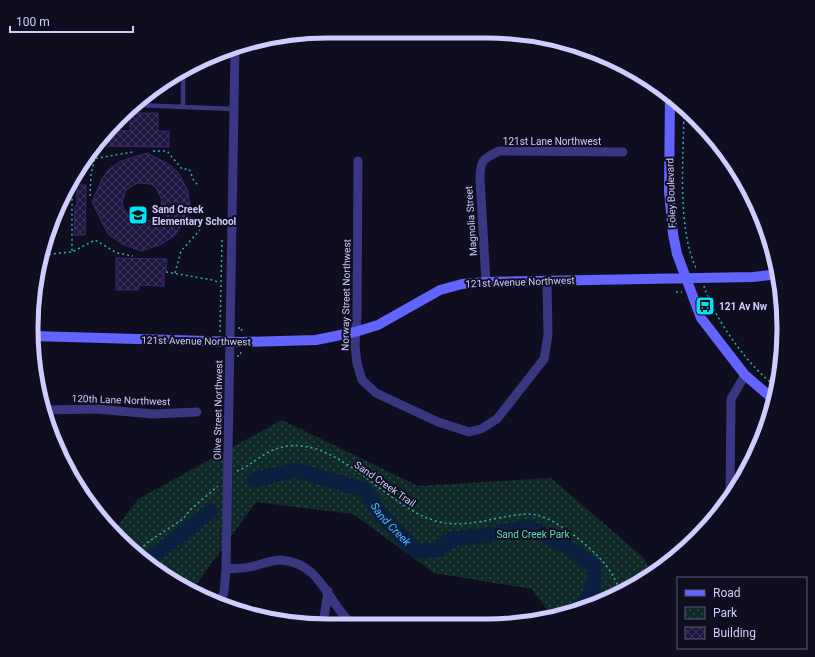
<svg xmlns="http://www.w3.org/2000/svg" width="815" height="657" font-family="Roboto,sans-serif">
<style>
.park{fill:url(#park-dots)}
.lines{fill:none;stroke-linecap:round;stroke-linejoin:round}
.river{stroke:#0b2041;stroke-width:15}
.building{fill:url(#building-cross-hatch);stroke:#362a6e;fill-rule:evenodd}
.path{stroke:#2db2a7;stroke-width:1.5;stroke-dasharray:2 3;stroke-linecap:butt}
.lane{stroke:#383780;stroke-width:4.5}
.street{stroke:#383780;stroke-width:9}
.secondary{stroke:#6363ff;stroke-width:10}
.labels{text-anchor:middle;dominant-baseline:central;stroke-width:4;stroke-linejoin:round;paint-order:stroke}
.street-label{font-size:10px;fill:#d0ccff;stroke:#0f0d20}
.poi-label{font-size:10px;font-weight:bold;fill:#d0ccff;stroke:#0f0d20;text-anchor:start}
.park-label{font-size:10px;fill:#57e0ba;stroke:#0f0d20}
.water-label{font-size:11px;font-style:italic;fill:#5ab7ff;stroke:#0f0d20}
.rim{fill:none;stroke:#d0ccff;stroke-width:5}
</style>
<defs>
<pattern id="park-dots" width="8" height="8" patternUnits="userSpaceOnUse"><rect width="8" height="8" fill="#102a29"/><path d="M2 2h.1M6 6h.1" fill="none" stroke="#324849" stroke-width="1.8" stroke-linecap="round"/></pattern>
<pattern id="building-cross-hatch" width="8" height="8" patternUnits="userSpaceOnUse"><rect width="8" height="8" fill="#201841"/><path d="M0 0l8 8M0 8l8-8" fill="none" stroke="#3f385e"/></pattern>
</defs>
<rect width="100%" height="100%" fill="#0f0d20"/>
<path class="park" d="M282,420L418,486L551,478L644,558L652,574C622,593 589,612 553,618L532,589L434,573L353,514L256,502L191,592L147,564L114,531L138,499Z"/>
<g class="lines">
<g class="river">
<path id="s1" d="M254,480L295,470L365,490L381,515L416,551L438,550L451,539L484,536L529,527L566,546L594,566V584L583,608"/>
<path d="M145,562L211,511"/>
</g>
</g>
<path class="building" d="M130,113H158V131H169V147L96,146L109,130L130,131Z
M147,153L167,163L178,172L188,191L190,206L185,221L174,236L162,244L141,251L122,244L108,234L92,202L102,179L108,170L121,161ZM137,183L151,184L156,188L162,200L160,212L150,220L144,222L132,219L124,209L122,203L126,190Z
M77,185H86L85,235H74L75,206H77Z
M116,258L167,259L166,271L164,270V286L139,285V290H116Z"/>
<g class="lines">
<path class="path" d="M684,107C684,154 676,228 697,270
M153,151H167L182,169H189L194,181L199,186
M86,160L133,152
M69,184L72,199V252L95,240L117,253L133,256
M90,196L91,174L95,158L91,153
M40,259L51,254L72,252
M166,272L213,280L220,283
M175,273L181,251L200,230
M704,286C713,317 750,369 777,387
M676,292H682
M238,328H242L241,333
M220,332L222,240
M237,356H240L241,351
M237,471C250,466 261,455 273,450C332,426 384,507 436,521C468,530 497,515 528,514C551,513 591,547 605,564C612,573 617,583 621,593
M136,553L148,542L183,519L190,510L218,486"/>
<path class="lane" d="M135,105L234,109
M183,107V69"/>
<path class="street" d="M358,161L357,315L355,345L357,363L362,380L376,393L438,422L469,432L481,429L497,419L544,359L548,335L547,281
M486,282L480,179C480,160 483,159 499,151L623,152
M45,410L96,409L153,414L197,412
M730,497L731,399L745,375
M226,568C236,569 244,569 254,566C263,564 271,560 281,560C322,563 327,603 353,625
M219,604L224,592L226,568L235,48
M323,625L328,591
M443,625H446"/>
<path class="secondary" d="M670,97L669,191L673,234L677,254L701,318L745,375L774,400
M33,336L241,342L316,340L355,332L378,325L440,290L462,284L486,282L753,277L778,274"/>
</g>
<defs>
<symbol id="school-square" viewBox="-11 -11 22 22"><rect x="-9" y="-9" width="18" height="18" rx="4" fill="#00e4f7" stroke="#0f0d20"/><path d="M0-5L7-2L0 1L-7-2ZM-4 1L0 2.5L4 1V4Q0 6-4 4Z" fill="#111"/></symbol>
<symbol id="bus-square" viewBox="-11 -11 22 22"><rect x="-9" y="-9" width="18" height="18" rx="4" fill="#00e4f7" stroke="#0f0d20"/><path d="M-5-6H5V4H4V6H2V4H-2V6H-4V4H-5ZM-3.5-4V0h7V-4ZM-3.5 1.2v1.5H-2V1.2ZM2 1.2v1.5H3.5V1.2Z" fill="#111"/></symbol>
</defs>
<g fill-rule="evenodd">
<use href="#school-square" x="127" y="204" width="22" height="22"/>
<use href="#bus-square" x="694" y="295" width="22" height="22"/>
</g>
<g class="labels">
<g class="street-label">
<text x="552" y="141">121st Lane Northwest</text>
<text transform="translate(671 193) rotate(-92)">Foley Boulevard</text>
<text transform="translate(471 221) rotate(-94)">Magnolia Street</text>
<text transform="translate(520 282) rotate(-2)">121st Avenue Northwest</text>
<text transform="translate(346 295) rotate(-89)">Norway Street Northwest</text>
<text transform="translate(196 341) rotate(1)">121st Avenue Northwest</text>
<text transform="translate(121 400) rotate(2)">120th Lane Northwest</text>
<text transform="translate(218 410) rotate(-89)">Olive Street Northwest</text>
<text transform="translate(385 484) rotate(35)">Sand Creek Trail</text>
</g>
<g class="poi-label">
<text x="152" y="209">Sand Creek<tspan x="152" dy="12">Elementary School</tspan></text>
<text x="719" y="306">121 Av Nw</text>
</g>
<g class="park-label">
<text x="533" y="534">Sand Creek Park</text>
</g>
<g class="water-label">
<text stroke="none"><textPath href="#s1" startOffset="158">Sand Creek</textPath></text>
</g>
</g>
<path d="M0 0H815V657H0ZM328 38H487A290 290 0 0 1 777 328V329A290 290 0 0 1 487 619H328A290 290 0 0 1 38 329V328A290 290 0 0 1 328 38Z" fill="#0f0d20" fill-rule="evenodd"/>
<path class="rim" d="M328 38H487A290 290 0 0 1 777 328V329A290 290 0 0 1 487 619H328A290 290 0 0 1 38 329V328A290 290 0 0 1 328 38Z"/>
<rect x="677" y="577" width="130" height="72" fill="#0f0d20" stroke="#5c5979"/>
<rect x="685" y="590" width="20" height="6" fill="#6363ff" stroke="#5c5979"/>
<text x="713" y="597" font-size="12" fill="#d0ccff">Road</text>
<rect x="685" y="607" width="20" height="12" fill="url(#park-dots)" stroke="#5c5979"/>
<text x="713" y="617" font-size="12" fill="#d0ccff">Park</text>
<rect x="685" y="627" width="20" height="12" fill="url(#building-cross-hatch)" stroke="#5c5979"/>
<text x="713" y="637" font-size="12" fill="#d0ccff">Building</text>
<path d="M10 26v6h123v-6" fill="none" stroke="#d0ccff" stroke-width="2"/>
<text x="16" y="26" font-size="12" fill="#d0ccff" stroke="#0f0d20" stroke-width="3" paint-order="stroke">100 m</text>
</svg>
